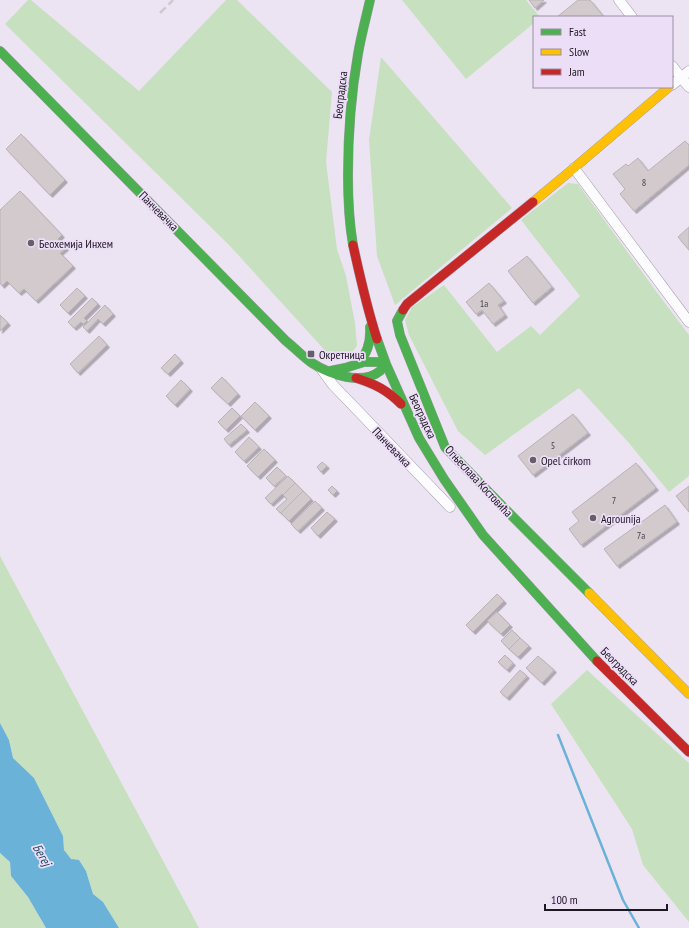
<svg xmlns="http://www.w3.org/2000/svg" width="689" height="928" font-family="'PT Sans Narrow',sans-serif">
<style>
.green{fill:#c7e0bf}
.water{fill:#6ab2d8}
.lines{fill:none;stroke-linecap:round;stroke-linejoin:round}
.stream{stroke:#6ab2d8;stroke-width:2.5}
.building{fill:#d2cacd;stroke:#bbb2b6;filter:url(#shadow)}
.street-casing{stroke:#a29ca7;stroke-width:11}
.fast-casing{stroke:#a29ca7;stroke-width:10}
.slow-casing{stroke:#a29ca7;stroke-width:10}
.jam-casing{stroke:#a29ca7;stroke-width:10}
.street{stroke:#fcfbfd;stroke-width:10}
.fast{stroke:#4caf50;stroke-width:9}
.slow{stroke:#ffc107;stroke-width:9}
.jam{stroke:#c62828;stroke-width:9}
.rail{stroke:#cdcacf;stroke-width:2.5;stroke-dasharray:8 4;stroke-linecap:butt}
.poi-dot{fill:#655f6a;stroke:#eddef8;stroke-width:1.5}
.labels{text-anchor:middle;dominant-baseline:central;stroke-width:3.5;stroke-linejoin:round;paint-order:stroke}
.number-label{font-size:10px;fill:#4a444c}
.street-label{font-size:12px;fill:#1d1821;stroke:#eddef8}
.poi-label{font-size:12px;fill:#1d1821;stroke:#eddef8;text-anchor:start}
.water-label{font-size:13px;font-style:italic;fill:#1b475b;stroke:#eddef8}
</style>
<defs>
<filter id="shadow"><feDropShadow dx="2.5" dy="2.5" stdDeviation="0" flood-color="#0004"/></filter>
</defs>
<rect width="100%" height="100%" fill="#ece4f2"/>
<path class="green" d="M28,0H31L139,91L226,0H237L332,92L326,162L337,249L346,276L355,323L357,346L348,357H331L230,246L5,24Z
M402,0H526L540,17H534V23L466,79Z
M381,57L512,208L395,305L377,256L369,140Z
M568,183L578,184L661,298L689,335V476L669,492L629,443L579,388L485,455L458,431L409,335L405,320L412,307L444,285L497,352L531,326L540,335L580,296L521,220Z
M0,556L199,928H119L103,902L93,894L86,871L79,860H71L64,850L63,836L34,778L13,758L9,740L0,723Z
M587,670L689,763V922L643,865L632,829L551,704Z
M0,853L10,862L11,876L28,897L46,928H0Z"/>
<path class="water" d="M0,723L9,740L13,758L34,778L63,836L64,850L71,859L79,860L86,871L93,894L103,902L119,928H46L28,897L11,876L10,862L0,853Z"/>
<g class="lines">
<path class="stream" d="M558,735L623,900L639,928"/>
</g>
<path class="building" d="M529,0H544L535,8Z
M578,0H590L604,17H557Z
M21,134L65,180L50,195L6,149Z
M685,141L689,145V165L634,211L620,194L625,189L613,174L626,164L628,166L638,158L648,171Z
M20,191L62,235L58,239L66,248L60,253L73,266L36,301L24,289L19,293L7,281L2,286L0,283V210Z
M689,227V250L678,237Z
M527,256L552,287L533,303L508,271Z
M489,283L504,301L498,305L505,315L493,324L482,310L476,314L466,302Z
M77,288L85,296L68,313L60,305Z
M92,298L98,304L84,318L87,321L83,324L81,322L74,328L68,322Z
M105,305L113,314L103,324L98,319L87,331L83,327Z
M0,315L8,323L0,331Z
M99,336L107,345L78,373L70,364Z
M175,354L181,361L168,374L161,368Z
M222,377L238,394L228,404L211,388Z
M181,380L190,389L175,405L166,396Z
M255,402L269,416L255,430L241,416Z
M232,408L240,416L226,430L218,422Z
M573,414L588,433L533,475L518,456Z
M241,424L247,430L229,445L224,439Z
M249,437L259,447L244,461L235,452Z
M264,449L275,460L258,477L247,466Z
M322,462L327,466L321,472L317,467Z
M636,463L656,488L581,545L569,529L579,521L572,512Z
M277,467L286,476L274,486L266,478Z
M288,476L295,483L283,495L282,494L271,504L265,498Z
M295,483L303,491L281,513L276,509L287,499L283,495Z
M332,486L337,491L333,495L328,490Z
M689,486V512L676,496Z
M303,491L311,499L289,521L281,513Z
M315,501L322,508L298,531L291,524Z
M665,505L677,522L617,566L604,549Z
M327,512L335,519L318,536L311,528Z
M497,594L504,601L473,632L466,625Z
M497,612L510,625L501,634L487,621Z
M512,630L520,638L509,649L501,641Z
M520,638L529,646L518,657L509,649Z
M505,655L513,663L507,670L498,662Z
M538,656L554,670L542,683L526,668Z
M520,670L527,676L507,698L500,692Z"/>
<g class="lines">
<defs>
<path id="street" d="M619,0L632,17
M672,66L689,87
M672,85L689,71
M574,168L689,322
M322,370L333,385L361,414L450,507"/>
<path id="fast" d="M0,51L286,341C295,348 303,357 312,363C329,374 362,386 380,371C382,369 384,366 386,364
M353,245C349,222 348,199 348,175C348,135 351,94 358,54C361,36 366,18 370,0
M403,310L397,321L400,335L445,447L508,512L589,593
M377,339L386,364L419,438L444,479L483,535L597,661
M358,364C368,353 371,341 370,327
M330,371L345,368L364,362H379L386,364"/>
<path id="slow" d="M533,202L574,168L669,87
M589,593L689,694"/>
<path id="jam" d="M353,245C360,277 367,308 377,339
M403,310L407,304L533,202
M356,378C375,384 387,390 401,404
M597,661L689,752"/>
</defs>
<use href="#street" class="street-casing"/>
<use href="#fast" class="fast-casing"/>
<use href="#slow" class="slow-casing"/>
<use href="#jam" class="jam-casing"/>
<use href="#street" class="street"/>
<use href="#fast" class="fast"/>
<use href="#slow" class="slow"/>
<use href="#jam" class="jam"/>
<path class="rail" d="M160,13L173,0"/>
</g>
<g class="poi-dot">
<circle cx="31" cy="243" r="4"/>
<rect x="307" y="350" width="8" height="8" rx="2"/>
<circle cx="533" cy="460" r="4"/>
<circle cx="593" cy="518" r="4"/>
</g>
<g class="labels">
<g class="number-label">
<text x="644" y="182">8</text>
<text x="484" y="303">1a</text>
<text x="553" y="445">5</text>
<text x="614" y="500">7</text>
<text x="641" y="535">7a</text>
</g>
<g class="street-label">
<text transform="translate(340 95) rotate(-83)">Београдска</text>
<text transform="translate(159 211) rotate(45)">Панчевачка</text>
<text transform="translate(423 416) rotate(65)">Београдска</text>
<text transform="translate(392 447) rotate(46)">Панчевачка</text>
<text transform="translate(479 481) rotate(47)">Огњеслава Костовића</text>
<text transform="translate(620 666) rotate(45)">Београдска</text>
</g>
<g class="poi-label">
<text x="39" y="243">Беохемија Инхем</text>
<text x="319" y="354">Окретница</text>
<text x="541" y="460">Opel ćirkom</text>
<text x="601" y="518">Agrounija</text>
</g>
<g class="water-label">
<text transform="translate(42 855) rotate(60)">Бегеј</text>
</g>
</g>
<rect x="533" y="16" width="140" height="72" fill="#eddef8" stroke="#9a8fa2"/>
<rect x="541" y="29" width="20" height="6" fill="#4caf50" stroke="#9a8fa2"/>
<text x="569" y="36" font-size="12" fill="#1d1821">Fast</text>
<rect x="541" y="49" width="20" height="6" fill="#ffc107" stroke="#9a8fa2"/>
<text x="569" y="56" font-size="12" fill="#1d1821">Slow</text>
<rect x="541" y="69" width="20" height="6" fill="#c62828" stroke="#9a8fa2"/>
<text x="569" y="76" font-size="12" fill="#1d1821">Jam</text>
<path d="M545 904v6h122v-6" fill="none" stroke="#1d1821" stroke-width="2"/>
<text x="551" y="904" font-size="12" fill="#1d1821" stroke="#eddef8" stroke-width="3" paint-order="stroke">100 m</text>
</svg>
